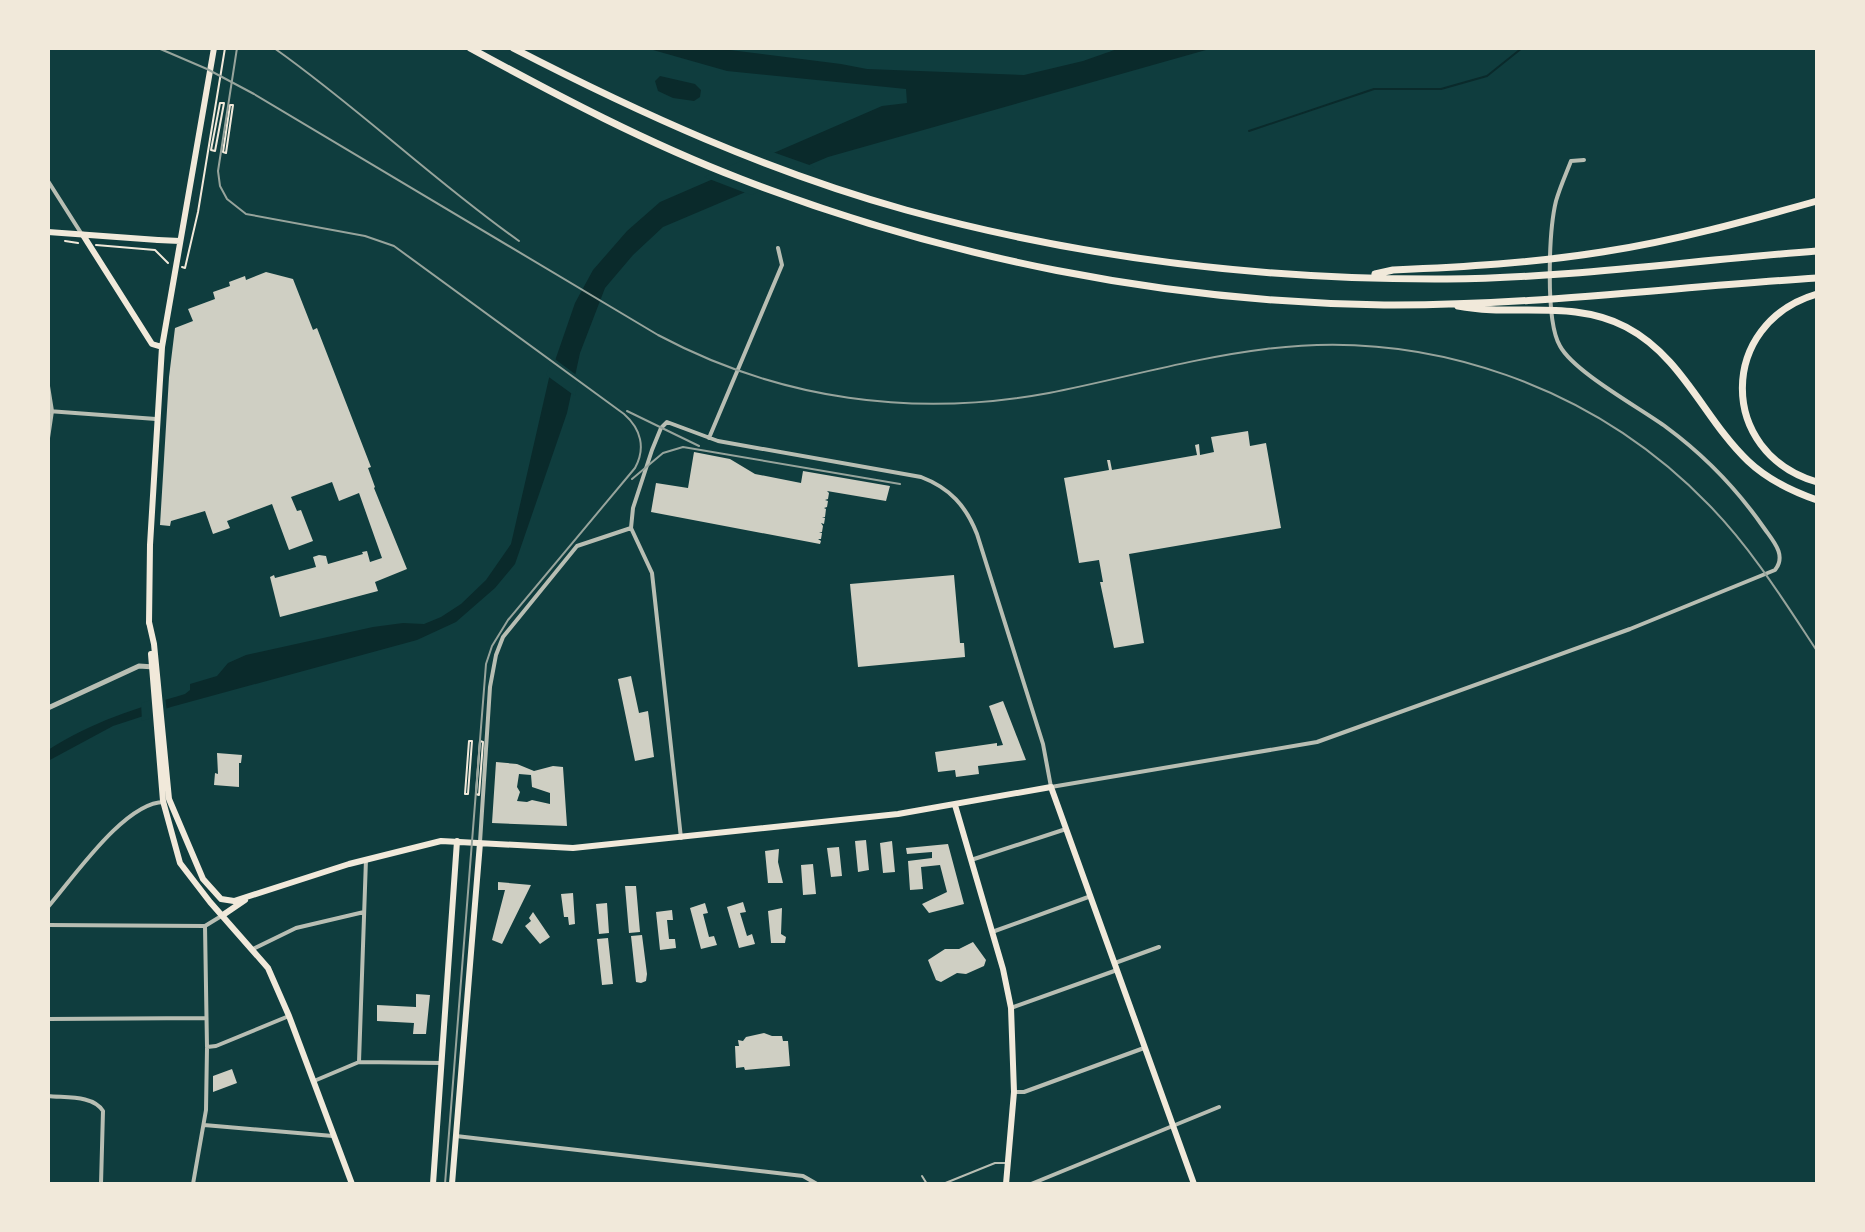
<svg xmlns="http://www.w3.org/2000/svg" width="1865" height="1232" font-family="'Noto Serif',serif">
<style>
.water{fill:#0a2a2b}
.pier{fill:#0f3d3e}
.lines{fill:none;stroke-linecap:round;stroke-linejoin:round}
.stream{stroke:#0a2a2b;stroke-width:2}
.building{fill:#cfcfc3;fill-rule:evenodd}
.path{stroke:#f1e9da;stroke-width:2}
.service{stroke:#b8beb3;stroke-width:2}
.minor{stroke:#b8beb3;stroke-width:4}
.tertiary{stroke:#b8beb3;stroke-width:5}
.secondary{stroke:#f1e9da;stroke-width:6}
.primary{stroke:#f1e9da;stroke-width:6}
.motorway{stroke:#f1e9da;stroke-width:7}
.tram{stroke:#97a49c;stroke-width:2}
.rail{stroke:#97a49c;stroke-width:2}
</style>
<rect width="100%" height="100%" fill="#0f3d3e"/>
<path class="water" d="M646,48H714L841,64L867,69L1024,75L1083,61L1120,48H1213L828,157L663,227L633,255L605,288L580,353L567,413L515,564L495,588L456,622L417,640L171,707L113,726L48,761V750C91,722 137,708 185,694L190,690V684L217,676L228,663L246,655L373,627L403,623L424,624L441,617L461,604L486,580L511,544L549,378L575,303L593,270L627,231L660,202L882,106L907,103L906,89L727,71Z
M660,76L695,84L701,90L700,97L694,101L673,98L658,91L655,81Z"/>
<path class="pier" d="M767,150L815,167L751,195L704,177Z
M552,357L579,377L575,396L546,375Z
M165,696L167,713L142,721L141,703Z"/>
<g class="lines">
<path class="stream" d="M1249,131L1374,89H1441L1487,76L1522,48"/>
</g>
<path class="building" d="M266,272L293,279L313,330L317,328L371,467L368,468L375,487L374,488L407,569L375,582L378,591L280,617L270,577L274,575L275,578L316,567L313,557L319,555L326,556L328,564L363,554L362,552L367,551L370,562L382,558L359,493L339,501L332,482L291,497L297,511L301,510L313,541L289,550L272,504L227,521L230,528L213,534L205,511L171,521L170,526L160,525L169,377L175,328L193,321L188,309L215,299L213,292L230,286L229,282L245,276L246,280Z
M1248,431L1250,446L1266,443L1281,528L1129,554L1144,643L1114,648L1100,582H1103L1099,560L1079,563L1064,478L1109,470L1107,460H1110L1112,470L1197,455L1195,445L1199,444L1200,455L1214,452L1211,437Z
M694,452L730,459L755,474L801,483L803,471L890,486L886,501L827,491L829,493L828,499L825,500L828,501L827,507L824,508L826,509L825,517H822L825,518L824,524L821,523L823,526L822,532H819L822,533L821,539H818L821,541L820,544L651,512L656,483L688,488Z
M954,575L960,643H964L965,657L858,667L850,584Z
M631,676L639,713L648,711L654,757L635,761L618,679Z
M1003,701L1026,760L978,766L979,774L956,777L955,770L938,772L935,752L997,743V746L1003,745L989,706Z
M217,753L242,755L241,763H239V787L214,785L215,773L218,774Z
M496,762L517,764L534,771L553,766L563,767L567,826L492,823ZM519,774L531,775L532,787L550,793V804L532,800L527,802L517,801L520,792L517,787Z
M866,840L869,870L858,872L855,841Z
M892,841L895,872L883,873L880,843Z
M948,844L964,904L929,913L922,904L947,892L940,865L921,867L923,889L910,890L908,861L932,858V852L907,854L906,848Z
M839,847L842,876L831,877L827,848Z
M779,849L778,862L783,883H768L765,851Z
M813,864L816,894L803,895L801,865Z
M498,882L531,885L502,944L492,940L505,890H498Z
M625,886H636L640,932L629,933Z
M573,893L575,924L569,925L568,917H564L561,894Z
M743,902L746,912L740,913L747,936L752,934L755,944L739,948L727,907Z
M607,903L609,933L599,934L596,904Z
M705,903L708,913L703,914L709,937L714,936L717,945L701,949L690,908Z
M782,908L781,934L786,937L785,943H771L768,911Z
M672,910L673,920H667L669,939H675L676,948L660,950L656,912Z
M533,912L550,937L540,944L525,926L531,921L529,918Z
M642,935L647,974L646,981L641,983L636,982L631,936Z
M608,938L613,984L602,985L597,939Z
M973,942L986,960L984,966L966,974L957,973L941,982L936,980L928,960L945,949H959Z
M416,994L430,995L426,1034H413L414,1023L377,1021V1005L416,1007Z
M764,1033L772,1036H782L783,1041H788L790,1066L745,1070L744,1067L736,1068L735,1046H739L738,1040L743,1041L746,1037Z
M232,1069L237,1083L213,1092V1076Z"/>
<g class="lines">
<path class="path" d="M220,103H224L215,151L211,150Z
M230,105H233L226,153L223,152Z
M65,241L78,243
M96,245L155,250L168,263
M182,267L185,268L198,212L225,48
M469,741H472L468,794H465Z
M480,741L483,742L479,795L476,794Z"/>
<path class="service" d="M922,1176L927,1184
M943,1184L995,1163H1006"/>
<path class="minor" d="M48,181L81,233
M48,386L52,411L48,438
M48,411L156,419
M709,438L782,265L778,248
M681,838L652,573L631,528L633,508L652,450L661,428L667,422L718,441L921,477C950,488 966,506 977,534L1043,744L1051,787L1317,742L1630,629L1775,570C1787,555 1773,541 1764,528C1737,489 1704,455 1666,427C1640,408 1574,372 1560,346C1545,321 1549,230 1556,201C1560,187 1566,174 1571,161L1584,160
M480,842L490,687L496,655L503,637L577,546L631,528
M971,860L1066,829
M48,907C74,877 125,802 164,802
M48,925L205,926
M205,926L207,1047L216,1046L289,1016
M205,926L223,915
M992,932L1091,896
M253,949L296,928L364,912
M1115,963L1159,947
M1011,1008L1117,970
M48,1019L206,1018
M359,1062L366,859
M314,1081L359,1062L442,1063
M1014,1092H1024L1144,1048
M48,1096C66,1098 93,1095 103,1111L101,1184
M204,1125L333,1136
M456,1136L803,1176L817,1184
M193,1184L206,1110L207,1048
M1031,1184L1219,1107"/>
<path class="tertiary" d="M48,708L139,666L154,667"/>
<path class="secondary" d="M83,235L152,344L162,347
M158,240L180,241
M149,622L154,644L169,799L203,879L221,899L234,901L349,864L441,841L573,848L898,814L1051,787L1194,1184
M149,623L150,545L162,347L214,48
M151,654L163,801L180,863L210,902L268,968L289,1016L352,1184
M955,805L1003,969L1011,1008L1014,1092L1006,1184
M223,915L245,900
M433,1184L457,841
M452,1184L480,843"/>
<path class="primary" d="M48,232L158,240"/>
<path class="motorway" d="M470,48C558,96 647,143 741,179C945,258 1165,302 1384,305C1528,306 1673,287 1817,278
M513,48C639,113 769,172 906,210C1081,258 1265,280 1447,279C1571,278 1694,260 1817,251
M1375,274L1393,270C1463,267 1533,263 1602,252C1675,241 1746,221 1817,201
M1817,294C1718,323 1717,453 1817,482
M1458,306C1515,317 1572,299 1626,327C1683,357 1704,419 1748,461C1768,480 1791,491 1817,500"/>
<path class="tram" d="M237,48L218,171L220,186L227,199L246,214L365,236L394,246L624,414C641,429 646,448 635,468L508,620L492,646L486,664L445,1184
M627,411L699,446
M632,479L663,453L683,447L900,484"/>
<path class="rail" d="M158,48L207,69L254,94L658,335C780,400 914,418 1049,393C1121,379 1192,358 1266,349C1429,328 1595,387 1709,505C1752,549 1784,601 1817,651
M274,48C359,108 434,181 519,241"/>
</g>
<rect width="1865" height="1232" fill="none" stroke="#f1e9da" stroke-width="100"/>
</svg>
